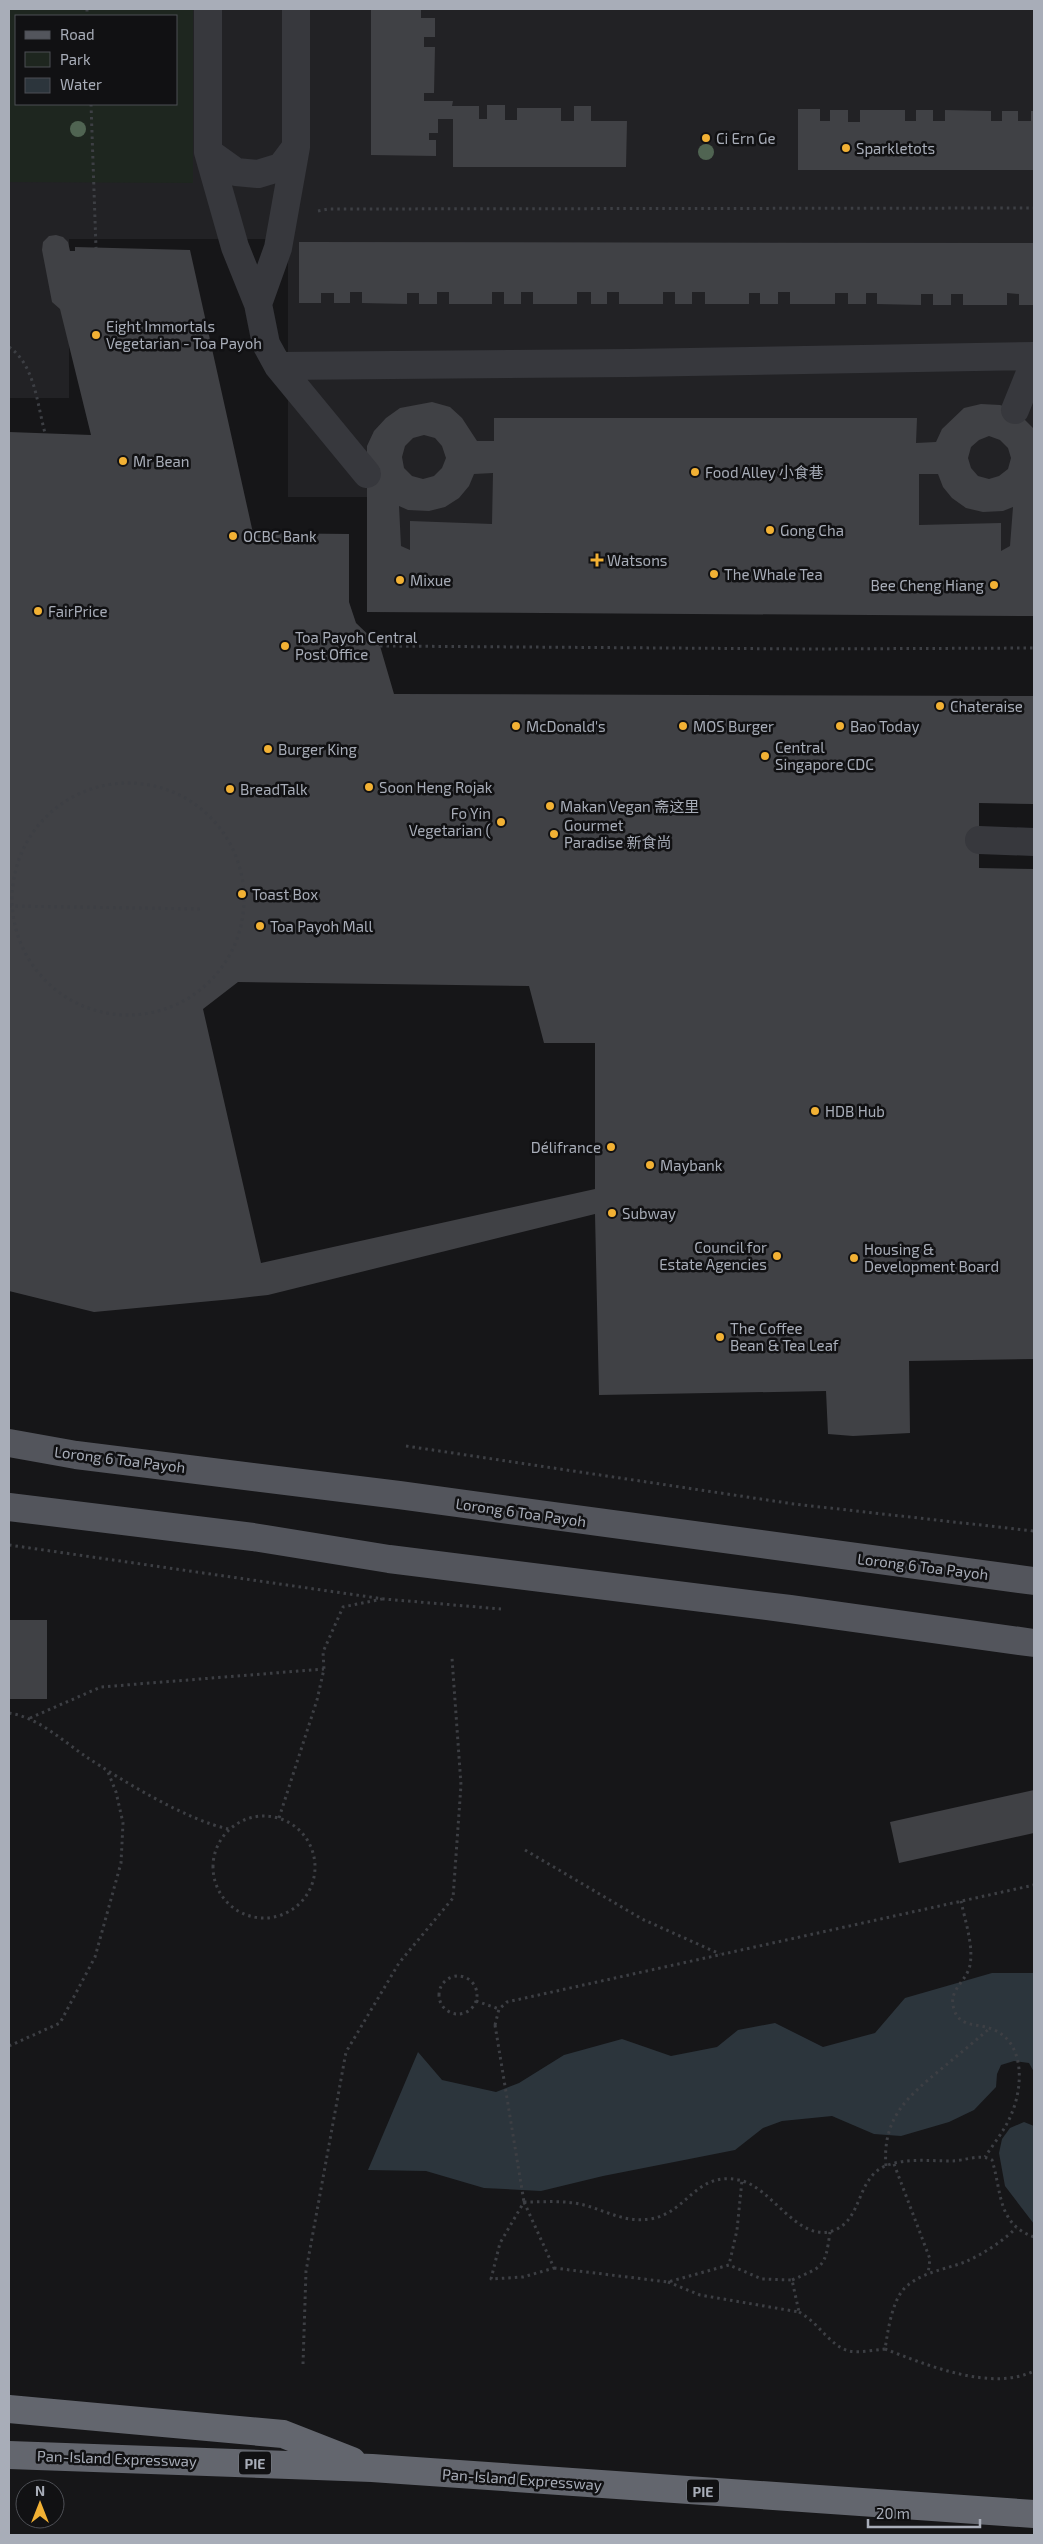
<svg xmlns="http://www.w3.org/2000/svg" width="1043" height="2544" font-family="'Exo 2','Noto Sans SC',sans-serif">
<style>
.built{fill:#222225;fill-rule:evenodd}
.green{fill:#1e261f;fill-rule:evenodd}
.water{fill:#2c353c}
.building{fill:#404145;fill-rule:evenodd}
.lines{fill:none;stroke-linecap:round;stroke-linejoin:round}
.path{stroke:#3d3f44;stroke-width:3;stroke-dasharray:2.5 4;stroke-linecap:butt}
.minor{stroke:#37383d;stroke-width:28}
.major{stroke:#53555c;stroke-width:28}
.highway{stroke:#63666e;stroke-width:28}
.path-bridge{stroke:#3d3f44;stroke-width:3;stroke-dasharray:2.5 4;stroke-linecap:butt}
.tree{fill:#506452}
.poi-dot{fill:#f2b134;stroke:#111113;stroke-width:2}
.labels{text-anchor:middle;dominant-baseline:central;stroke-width:5;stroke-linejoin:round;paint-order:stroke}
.shield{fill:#111113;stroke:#7b7e86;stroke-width:1}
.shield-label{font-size:14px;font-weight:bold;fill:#a8adb8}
.poi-label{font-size:15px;fill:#a8adb8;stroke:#111113;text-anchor:start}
.street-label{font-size:15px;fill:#a8adb8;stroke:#111113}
</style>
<rect width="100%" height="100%" fill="#161618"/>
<path class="built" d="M9,9H1034V604L377,603V497H288V239H69V398H9ZM16,16H176V104H16Z"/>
<path class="green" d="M9,9H193V183L9,182ZM16,16H176V104H16Z"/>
<path class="water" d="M992,1973H1034V2072L1029,2063L1014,2061L1001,2065L997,2074L996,2087L974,2110L949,2122L901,2136L874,2134L832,2116L782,2121L763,2128L735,2150L603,2176L541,2191L484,2188L426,2171L368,2170L418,2052L442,2080L496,2092L519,2083L564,2055L622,2039L671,2056L717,2047L738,2030L775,2023L823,2047L875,2033L905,1998Z
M1024,2122L1034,2126V2224L1005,2186L999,2153L1002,2139L1010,2128Z"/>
<path class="building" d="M371,9H421V18H435V37H424V47H435L434,93H424V101H453L452,106H479V119H487V105H505V120H517V108H561V121H574V106H591V121H627L626,167H453V119H438V133H429V140H436V156L371,155Z
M798,109H820V121H830V110H848V122H860V110H905V121H916V110H933V121H945V110L991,111V121H1002V111H1018V121H1031V111H1034V170H798Z
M56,235L63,237L68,242L70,251H75V247L190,250L253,533L349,534V602L356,623L380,646L394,694L1034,696V804L979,803V868L1034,869V1359L909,1361L910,1433L853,1436L828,1434L826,1391L599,1395L595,1214L268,1295L233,1299L94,1312L9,1291V432L91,435L60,309L52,302L42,250L43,242L49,236ZM238,982L529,986L544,1043H595V1189L261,1263L203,1009Z
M299,242L1034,243V305H1019V294L1007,293V305H963V294H951V305H933V294H921V305L877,304V293H866V304H848V293H835V304H790V292H778V304H760V293H749V304H705V292H692V304H675V292H663V304H619V292H607V304H591V292H577V304H533V292H521V304H504V292H492V304H449V292H437V304H419V293H407V304L362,303V292H350V303H334V293H321V303H299Z
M432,402L450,407L462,418L477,441H494V418H917L916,443L936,442L942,429L964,408L981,404L1000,405L1015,410L1034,429V616L367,612V446L374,431L386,418L400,408ZM424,435L435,438L442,446L446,458L442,468L434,476L423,479L412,476L404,468L402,457L405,446L413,438ZM989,436L1000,440L1008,448L1011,458L1008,469L999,476L989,479L978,476L971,468L968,458L971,447L979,440ZM493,473L492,524L410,521V550L401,546L399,506L408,510L429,511L445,507L459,498L469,486L474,474ZM919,474H938L943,487L952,498L966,508L983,512L1003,511L1013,507L1010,546L1001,551V523L919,525Z
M9,1620H47V1699H9Z
M1034,1790V1833L899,1863L890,1822Z"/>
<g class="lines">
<path class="path" d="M87,9V16
M91,104L96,248
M318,211L328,209L1034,208
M9,347C35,365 37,404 45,433
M380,646L808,649L1034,648
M12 899a116 116 0 1 1 232 0a116 116 0 1 1-232 0Z
M9,906L203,909
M406,1446L794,1504L1034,1531
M9,1545L384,1599L501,1609
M9,1713C37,1717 62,1740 85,1756C121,1780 188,1821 229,1829
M30,1718L101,1687L324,1669
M213 1867a51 51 0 1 1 102 0a51 51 0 1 1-102 0Z
M279,1818L317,1700L324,1669L323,1652L343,1607L382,1599
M525,1850L642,1919L720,1954
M961,1901C965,1921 975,1949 969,1969C963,1984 948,1992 954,2009C959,2028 978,2023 992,2029C1026,2042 1023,2088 1011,2115C1005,2130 994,2143 985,2157
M439 1995a19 19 0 1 1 38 0a19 19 0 1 1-38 0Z
M476,2001L499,2009
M495,2025L499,2009L507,2002L1034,1885
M9,2046L60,2023L95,1957L121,1863L123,1823L116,1792L108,1772
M894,2164L930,2259L928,2274
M886,2166C882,2119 907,2097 940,2070C957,2056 974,2042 990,2028
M524,2202C544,2202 565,2200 584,2205C607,2211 625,2223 650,2219C688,2213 695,2171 739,2180C771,2186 797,2242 832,2231C864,2221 855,2176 888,2165C908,2158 930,2161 952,2161C964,2161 981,2153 992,2160C1002,2192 997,2224 1034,2237
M524,2202L554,2268L523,2277L491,2279L500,2243Z
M554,2268L668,2282L729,2265L737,2230L742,2180
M792,2280C824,2266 825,2268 830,2232
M668,2282L700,2295L799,2312L792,2280L762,2279L729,2265
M799,2312C818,2322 830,2346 849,2351C860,2353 874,2350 885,2349C888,2331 892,2297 908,2285C924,2272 946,2269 965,2262C983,2254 1002,2242 1016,2228
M885,2349C927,2365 991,2392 1034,2371
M303,2364L306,2271L346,2052L399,1963L453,1898L461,1785L452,1658"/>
<path class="minor" d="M208,9V152L235,247L258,304L266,344L278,366L367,474
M208,152L236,172L258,174L281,167L296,147
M258,304L278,248L296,147V9
M278,366L629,363L1034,356
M1015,410L1034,363
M979,840L1034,842"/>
<path class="major" d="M9,1443L76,1455L399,1495L1034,1581
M9,1507L253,1537L389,1559L790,1609L1034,1643"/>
<path class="highway" d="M9,2409L283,2434L352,2461
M9,2455L372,2468L1034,2514"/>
<path class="path-bridge" d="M495,2025L524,2202"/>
</g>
<g class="tree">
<circle cx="78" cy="129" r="8"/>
<circle cx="706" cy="152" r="8"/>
</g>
<g class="poi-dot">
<circle cx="706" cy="138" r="5"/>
<circle cx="846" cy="148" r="5"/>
<circle cx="96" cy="335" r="5"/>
<circle cx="123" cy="461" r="5"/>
<circle cx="695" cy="472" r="5"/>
<circle cx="770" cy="530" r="5"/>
<circle cx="233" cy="536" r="5"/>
<path d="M594.5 552.5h5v5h5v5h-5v5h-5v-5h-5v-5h5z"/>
<circle cx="714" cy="574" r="5"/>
<circle cx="400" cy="580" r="5"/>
<circle cx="994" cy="585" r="5"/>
<circle cx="38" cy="611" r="5"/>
<circle cx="285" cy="646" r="5"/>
<circle cx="940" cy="706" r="5"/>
<circle cx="516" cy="726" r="5"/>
<circle cx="683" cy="726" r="5"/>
<circle cx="840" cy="726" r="5"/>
<circle cx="268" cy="749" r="5"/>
<circle cx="765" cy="756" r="5"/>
<circle cx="369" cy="787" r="5"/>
<circle cx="230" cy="789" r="5"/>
<circle cx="550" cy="806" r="5"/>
<circle cx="501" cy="822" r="5"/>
<circle cx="554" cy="834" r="5"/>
<circle cx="242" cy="894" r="5"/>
<circle cx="260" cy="926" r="5"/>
<circle cx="815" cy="1111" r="5"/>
<circle cx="611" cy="1147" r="5"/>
<circle cx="650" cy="1165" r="5"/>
<circle cx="612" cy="1213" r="5"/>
<circle cx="777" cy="1256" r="5"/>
<circle cx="854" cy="1258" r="5"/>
<circle cx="720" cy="1337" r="5"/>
</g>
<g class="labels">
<g class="shield">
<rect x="239" y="2451.5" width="32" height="23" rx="4"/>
<rect x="687" y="2479.5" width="32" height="23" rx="4"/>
</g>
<g class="shield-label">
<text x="255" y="2463">PIE</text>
<text x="703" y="2491">PIE</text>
</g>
<g class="poi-label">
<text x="716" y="138">Ci Ern Ge</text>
<text x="856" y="148">Sparkletots</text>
<text x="106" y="326">Eight Immortals<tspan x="106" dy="17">Vegetarian - Toa Payoh</tspan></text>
<text x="133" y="461">Mr Bean</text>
<text x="705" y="472">Food Alley 小食巷</text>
<text x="780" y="530">Gong Cha</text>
<text x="243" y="536">OCBC Bank</text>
<text x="607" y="560">Watsons</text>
<text x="724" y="574">The Whale Tea</text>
<text x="410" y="580">Mixue</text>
<text x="984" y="585" text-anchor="end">Bee Cheng Hiang</text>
<text x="48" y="611">FairPrice</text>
<text x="295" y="637">Toa Payoh Central<tspan x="295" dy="17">Post Office</tspan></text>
<text x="950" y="706">Chateraise</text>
<text x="526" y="726">McDonald's</text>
<text x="693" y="726">MOS Burger</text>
<text x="850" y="726">Bao Today</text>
<text x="775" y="747">Central<tspan x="775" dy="17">Singapore CDC</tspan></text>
<text x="278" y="749">Burger King</text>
<text x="379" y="787">Soon Heng Rojak</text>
<text x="240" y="789">BreadTalk</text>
<text x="560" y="806">Makan Vegan 斋这里</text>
<text x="491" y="813" text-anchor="end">Fo Yin<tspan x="491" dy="17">Vegetarian (</tspan></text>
<text x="564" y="825">Gourmet<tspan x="564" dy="17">Paradise 新食尚</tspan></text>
<text x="252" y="894">Toast Box</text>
<text x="270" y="926">Toa Payoh Mall</text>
<text x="825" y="1111">HDB Hub</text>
<text x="601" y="1147" text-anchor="end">Délifrance</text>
<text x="660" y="1165">Maybank</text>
<text x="622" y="1213">Subway</text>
<text x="767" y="1247" text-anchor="end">Council for<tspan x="767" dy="17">Estate Agencies</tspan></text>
<text x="864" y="1249">Housing &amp;<tspan x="864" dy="17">Development Board</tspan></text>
<text x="730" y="1328">The Coffee<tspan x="730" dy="17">Bean &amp; Tea Leaf</tspan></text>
</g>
<g class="street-label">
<text transform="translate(120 1459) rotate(7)">Lorong 6 Toa Payoh</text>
<text transform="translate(521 1512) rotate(8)">Lorong 6 Toa Payoh</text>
<text transform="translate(923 1566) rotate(7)">Lorong 6 Toa Payoh</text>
<text transform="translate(117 2458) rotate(2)">Pan-Island Expressway</text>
<text transform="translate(522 2479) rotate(4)">Pan-Island Expressway</text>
</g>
</g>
<rect width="1043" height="2544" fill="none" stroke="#a8adb8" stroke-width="20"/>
<rect x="15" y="15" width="162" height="90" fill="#111113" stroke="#4d4f55"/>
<rect x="25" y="31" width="25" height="8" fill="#53555c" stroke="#4d4f55"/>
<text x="60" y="40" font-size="15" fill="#a8adb8">Road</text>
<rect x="25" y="52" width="25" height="15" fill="#1e261f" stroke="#4d4f55"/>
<text x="60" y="65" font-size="15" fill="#a8adb8">Park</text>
<rect x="25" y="78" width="25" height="15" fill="#2c353c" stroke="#4d4f55"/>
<text x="60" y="90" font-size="15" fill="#a8adb8">Water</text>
<g transform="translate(40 2504)"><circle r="24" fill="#111113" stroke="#4d4f55"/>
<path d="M0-4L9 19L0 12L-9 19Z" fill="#f2b134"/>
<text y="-8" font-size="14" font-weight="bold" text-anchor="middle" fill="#a8adb8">N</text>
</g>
<path d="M868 2519v8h112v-8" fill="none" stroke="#a8adb8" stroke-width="2.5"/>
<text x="876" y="2519" font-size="15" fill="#a8adb8" stroke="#111113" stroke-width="4" paint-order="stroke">20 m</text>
</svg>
